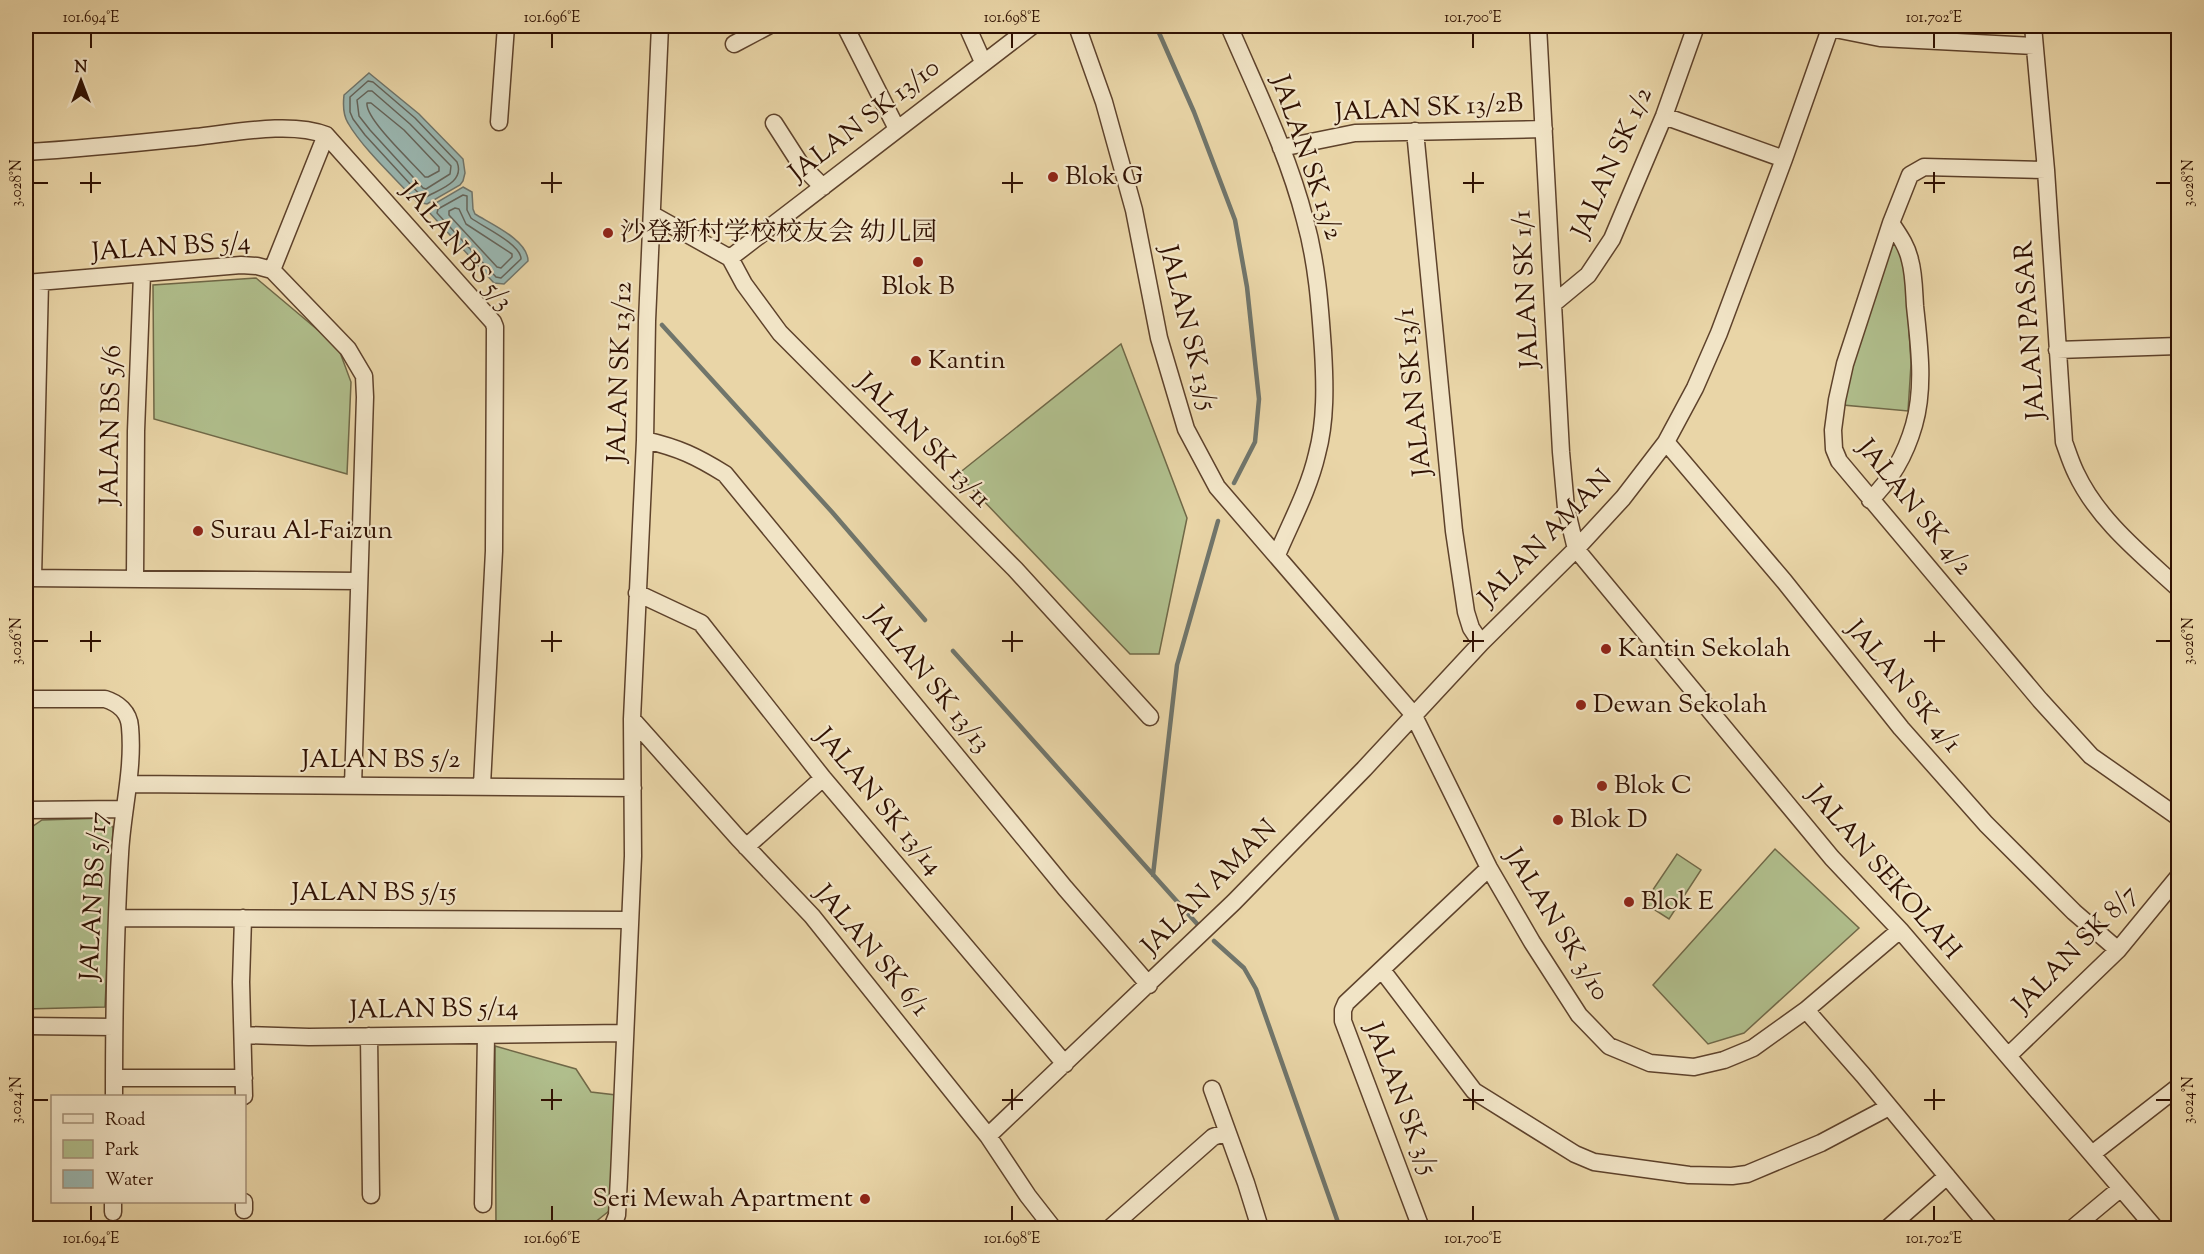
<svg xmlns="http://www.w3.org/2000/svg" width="2204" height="1254" font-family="'Sorts Mill Goudy','Noto Serif SC',serif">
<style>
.green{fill:#b0be8c;stroke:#706847;stroke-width:1.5}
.water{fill:#9ab7b1;stroke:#70756b;stroke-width:1.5}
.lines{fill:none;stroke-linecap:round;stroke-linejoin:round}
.shore{stroke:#65645a;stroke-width:1.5}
.stream{stroke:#70756b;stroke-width:4.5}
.minor-casing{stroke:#5e422b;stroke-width:19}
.minor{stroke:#f1e4c6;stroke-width:16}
.ticks{fill:none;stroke:#301102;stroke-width:2}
.poi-dot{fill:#8f2418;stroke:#f1e4c6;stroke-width:2}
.labels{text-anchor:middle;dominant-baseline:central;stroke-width:4.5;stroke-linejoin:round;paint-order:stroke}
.street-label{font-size:26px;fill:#301102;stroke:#f1e4c6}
.poi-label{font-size:26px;fill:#301102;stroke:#f1e4c6;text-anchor:start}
.neatline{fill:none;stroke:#301102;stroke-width:2}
.ticks-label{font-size:15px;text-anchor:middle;fill:#301102}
</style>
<rect width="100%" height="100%" fill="#e9d5a7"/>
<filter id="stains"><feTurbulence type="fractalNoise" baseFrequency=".00333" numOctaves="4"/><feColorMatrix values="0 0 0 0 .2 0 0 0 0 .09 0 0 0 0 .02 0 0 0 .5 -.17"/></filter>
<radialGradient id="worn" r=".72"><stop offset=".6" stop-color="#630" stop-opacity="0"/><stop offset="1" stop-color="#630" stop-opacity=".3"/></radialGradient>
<path class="green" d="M1897,242L1902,249L1907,296L1911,364L1908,411L1843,405L1852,360L1890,246Z
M256,278L338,347L351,382L347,474L154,419L153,285Z
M1121,344L1187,518L1159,654H1130L958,474Z
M107,818L113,828L105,1007L26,1009V893L29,829L42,820Z
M1775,849L1859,928L1744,1033L1708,1044L1653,985Z
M1677,854L1701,870L1669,919L1644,903Z
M495,1046L576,1069L591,1092L616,1095L614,1207L594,1223L496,1225Z"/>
<path class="water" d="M369,73L419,114L463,159L465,173L463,181L460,185L427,204L417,202C396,179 363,149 348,123C343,115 343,104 344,95Z
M463,187L472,192L473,209L475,214C491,224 528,240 528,261L504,284L494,283L428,211L429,207Z"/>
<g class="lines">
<path class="shore" d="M368,81L373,82L415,118L457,162C465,182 440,189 426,197H422L365,135L353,119L350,112V97Z
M368,91H372L410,124L451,166L450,174L426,189L423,188L370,130L359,116L357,100Z
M367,103H371L404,130L439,167V171L428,177H425C413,163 365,119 367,103Z
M463,195L467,196V210L471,218C483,227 521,244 521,259L501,278L496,277L437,213L438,209Z
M455,208L459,209L466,224L512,254V257L501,268L497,267L449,215V211Z"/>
<path class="stream" d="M1156,26L1194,112L1235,220L1247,287L1259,399L1255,442L1234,483
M662,325L832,512L925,620
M953,651L1199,926
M1153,875L1177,665L1218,521
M1214,941L1244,968L1256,989L1340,1228"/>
<defs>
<path id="minor" d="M845,26L897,129
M967,26L983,62
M1077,26L1104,102L1134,210L1159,338L1186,429L1217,487L1413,714L1489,868L1532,942L1579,1015L1609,1046L1650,1063L1694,1067L1724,1060L1753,1048L1806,1010L1900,930
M1229,26C1256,89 1288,153 1305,220C1317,263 1320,306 1323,350C1325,384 1326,421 1317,454C1309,489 1291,522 1277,555
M1538,26L1561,452L1566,508L1576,549L1832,858L1900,930L2155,1228
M2033,26L2046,170L2064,442C2068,453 2071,463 2076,473C2098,520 2141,554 2178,588
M1830,28L1880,38L2034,46
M734,44L768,26
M1664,116L1784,159
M499,122L506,26
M774,123L801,165L823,187
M1415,131L1454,531L1466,612L1471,628L1481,643
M1281,148L1355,133L1544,129
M26,152C82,149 138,143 195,137C233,133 291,121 326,135L493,322L495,327L494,551L482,785
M2046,170L1924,167L1910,175L1891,223L1845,364L1837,400L1833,430L1834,449L1839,461L2040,700L2091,756L2178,817
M653,215L730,258L744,284L780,333L1015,569L1150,717
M730,258L1032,26
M272,270L326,135
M26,283L241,265L257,266L272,270L348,349L364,376L365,397L353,786
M1553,304L1588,275L1612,239L1664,116L1696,26
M2057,350L2178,346
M645,440C679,448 696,456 725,474L1065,888L1149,985
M1666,442L1784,581L1901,728L1986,824L2074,912L2118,950
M1870,500C1891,480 1906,453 1914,425C1925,387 1919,344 1915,306C1914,291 1914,274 1910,260C1907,246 1899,235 1891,223
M26,578L358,581
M33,578L40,282
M135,578L136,431L142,274
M637,593L701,623L823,778L1065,1064
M26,699H105C118,703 129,712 130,727C134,770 122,812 120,854C115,935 114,1016 114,1096
M632,719L738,838L812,916L988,1136L1028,1196L1053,1228
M129,784L633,788
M26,810L123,809
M746,847L823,778
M117,918L630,920
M243,918L241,982L244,1096
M1382,970L1474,1091L1575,1154L1594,1162L1689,1175L1732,1176L1747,1174L1821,1143L1889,1107
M1806,1010L1863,1075L1990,1228
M26,1026L114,1027
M243,1035L309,1037L624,1033
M369,1036L371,1195
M2008,1056L2118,950L2178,877
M114,1078H244
M1212,1089L1246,1183L1260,1228
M988,1136L1234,902L1364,769L1481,643L1576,549L1623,498L1666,442L1695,388L1719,333L1784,159L1831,26
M2092,1154L2178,1087
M244,1202V1210
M483,1204L486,1036
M113,1212V1202
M612,1228L617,1215L619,1177L633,856L632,719L645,440L647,321L660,26
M1110,1228L1213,1137L1227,1132
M1421,1228L1343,1021V1010L1346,1003L1489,868
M1888,1228L1947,1176
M2073,1228L2121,1188"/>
</defs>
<use href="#minor" class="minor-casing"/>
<use href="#minor" class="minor"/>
</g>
<path class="ticks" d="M91,33V48M552,33V48M1012,33V48M1473,33V48M1934,33V48M91,172V193M552,172V193M1012,172V193M1473,172V193M1934,172V193M33,183H48M80,183H101M541,183H562M1002,183H1023M1463,183H1484M1924,183H1945M2156,183H2171M91,631V652M552,631V652M1012,631V652M1473,631V652M1934,631V652M33,641H48M80,641H101M541,641H562M1002,641H1023M1463,641H1484M1924,641H1945M2156,641H2171M552,1089V1110M1012,1089V1110M1473,1089V1110M1934,1089V1110M33,1100H48M541,1100H562M1002,1100H1023M1463,1100H1484M1924,1100H1945M2156,1100H2171M91,1206V1221M552,1206V1221M1012,1206V1221M1473,1206V1221M1934,1206V1221"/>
<g class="poi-dot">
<circle cx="1053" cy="177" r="6"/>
<circle cx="608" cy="233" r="6"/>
<circle cx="918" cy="262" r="6"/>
<circle cx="916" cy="361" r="6"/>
<circle cx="198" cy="531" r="6"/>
<circle cx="1606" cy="649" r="6"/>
<circle cx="1581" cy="705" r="6"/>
<circle cx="1602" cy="786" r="6"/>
<circle cx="1558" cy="820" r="6"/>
<circle cx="1629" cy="902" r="6"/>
<circle cx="865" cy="1199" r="6"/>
</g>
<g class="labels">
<g class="street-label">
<text transform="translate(1429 109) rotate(-3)">JALAN SK 13/2B</text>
<text transform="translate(865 121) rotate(-38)">JALAN SK 13/10</text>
<text transform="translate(1306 158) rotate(71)">JALAN SK 13/2</text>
<text transform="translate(1613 163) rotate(-66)">JALAN SK 1/2</text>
<text transform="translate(456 247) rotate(50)">JALAN BS 5/3</text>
<text transform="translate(171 248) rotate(-4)">JALAN BS 5/4</text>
<text transform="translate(1527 289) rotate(-93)">JALAN SK 1/1</text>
<text transform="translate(1187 328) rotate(76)">JALAN SK 13/5</text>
<text transform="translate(2031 330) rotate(-94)">JALAN PASAR</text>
<text transform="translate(621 372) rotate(-88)">JALAN SK 13/12</text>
<text transform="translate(1415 392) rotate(-96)">JALAN SK 13/1</text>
<text transform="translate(112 425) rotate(-89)">JALAN BS 5/6</text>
<text transform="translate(923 441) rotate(45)">JALAN SK 13/11</text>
<text transform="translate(1914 508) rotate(51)">JALAN SK 4/2</text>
<text transform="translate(1546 539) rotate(-46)">JALAN AMAN</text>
<text transform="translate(928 680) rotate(51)">JALAN SK 13/13</text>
<text transform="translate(1903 687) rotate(50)">JALAN SK 4/1</text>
<text x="381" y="760">JALAN BS 5/2</text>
<text transform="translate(878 802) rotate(50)">JALAN SK 13/14</text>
<text transform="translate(1883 873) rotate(49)">JALAN SEKOLAH</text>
<text transform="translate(1210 888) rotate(-45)">JALAN AMAN</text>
<text x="374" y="893">JALAN BS 5/15</text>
<text transform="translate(95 896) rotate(-87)">JALAN BS 5/17</text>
<text transform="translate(1556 925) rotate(58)">JALAN SK 3/10</text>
<text transform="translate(2076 950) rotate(-46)">JALAN SK 8/7</text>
<text transform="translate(871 951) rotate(50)">JALAN SK 6/1</text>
<text transform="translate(434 1010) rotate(-1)">JALAN BS 5/14</text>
<text transform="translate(1400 1099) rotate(69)">JALAN SK 3/5</text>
</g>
<g class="poi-label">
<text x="1065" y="177">Blok G</text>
<text x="620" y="233">沙登新村学校校友会 幼儿园</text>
<text x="918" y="287" text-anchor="middle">Blok B</text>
<text x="928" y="361">Kantin</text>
<text x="210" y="531">Surau Al-Faizun</text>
<text x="1618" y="649">Kantin Sekolah</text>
<text x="1593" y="705">Dewan Sekolah</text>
<text x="1614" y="786">Blok C</text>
<text x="1570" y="820">Blok D</text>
<text x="1641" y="902">Blok E</text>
<text x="853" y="1199" text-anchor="end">Seri Mewah Apartment</text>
</g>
</g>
<rect width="2204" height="1254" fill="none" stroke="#e9d5a7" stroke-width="66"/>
<rect x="51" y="1095" width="195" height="108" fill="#f1e4c6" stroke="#a49078" stroke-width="1.5"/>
<rect x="63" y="1114" width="30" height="9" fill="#f1e4c6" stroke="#a49078" stroke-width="1.5"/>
<text x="105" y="1125" font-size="18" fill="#301102">Road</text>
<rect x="63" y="1140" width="30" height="18" fill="#b0be8c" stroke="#a49078" stroke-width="1.5"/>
<text x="105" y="1155" font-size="18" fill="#301102">Park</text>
<rect x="63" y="1170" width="30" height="18" fill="#9ab7b1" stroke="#a49078" stroke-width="1.5"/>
<text x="105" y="1185" font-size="18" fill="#301102">Water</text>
<g transform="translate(81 81)" stroke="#f1e4c6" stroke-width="4.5" paint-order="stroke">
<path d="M0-4.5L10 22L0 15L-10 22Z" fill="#301102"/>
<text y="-9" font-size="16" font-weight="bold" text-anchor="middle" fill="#301102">N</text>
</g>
<rect x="33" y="33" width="2138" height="1188" class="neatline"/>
<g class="ticks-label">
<text x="91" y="22">101.694°E</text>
<text x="552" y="22">101.696°E</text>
<text x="1012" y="22">101.698°E</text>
<text x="1473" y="22">101.700°E</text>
<text x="1934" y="22">101.702°E</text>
<text transform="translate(16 183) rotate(-90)" y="5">3.028°N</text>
<text transform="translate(2188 183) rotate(-90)" y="5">3.028°N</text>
<text transform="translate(16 641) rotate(-90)" y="5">3.026°N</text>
<text transform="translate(2188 641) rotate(-90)" y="5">3.026°N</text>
<text transform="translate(16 1100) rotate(-90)" y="5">3.024°N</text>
<text transform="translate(2188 1100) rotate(-90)" y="5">3.024°N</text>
<text x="91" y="1243">101.694°E</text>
<text x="552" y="1243">101.696°E</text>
<text x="1012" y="1243">101.698°E</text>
<text x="1473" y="1243">101.700°E</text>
<text x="1934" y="1243">101.702°E</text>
</g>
<rect width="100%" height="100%" filter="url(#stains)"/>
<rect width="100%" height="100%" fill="url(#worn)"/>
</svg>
